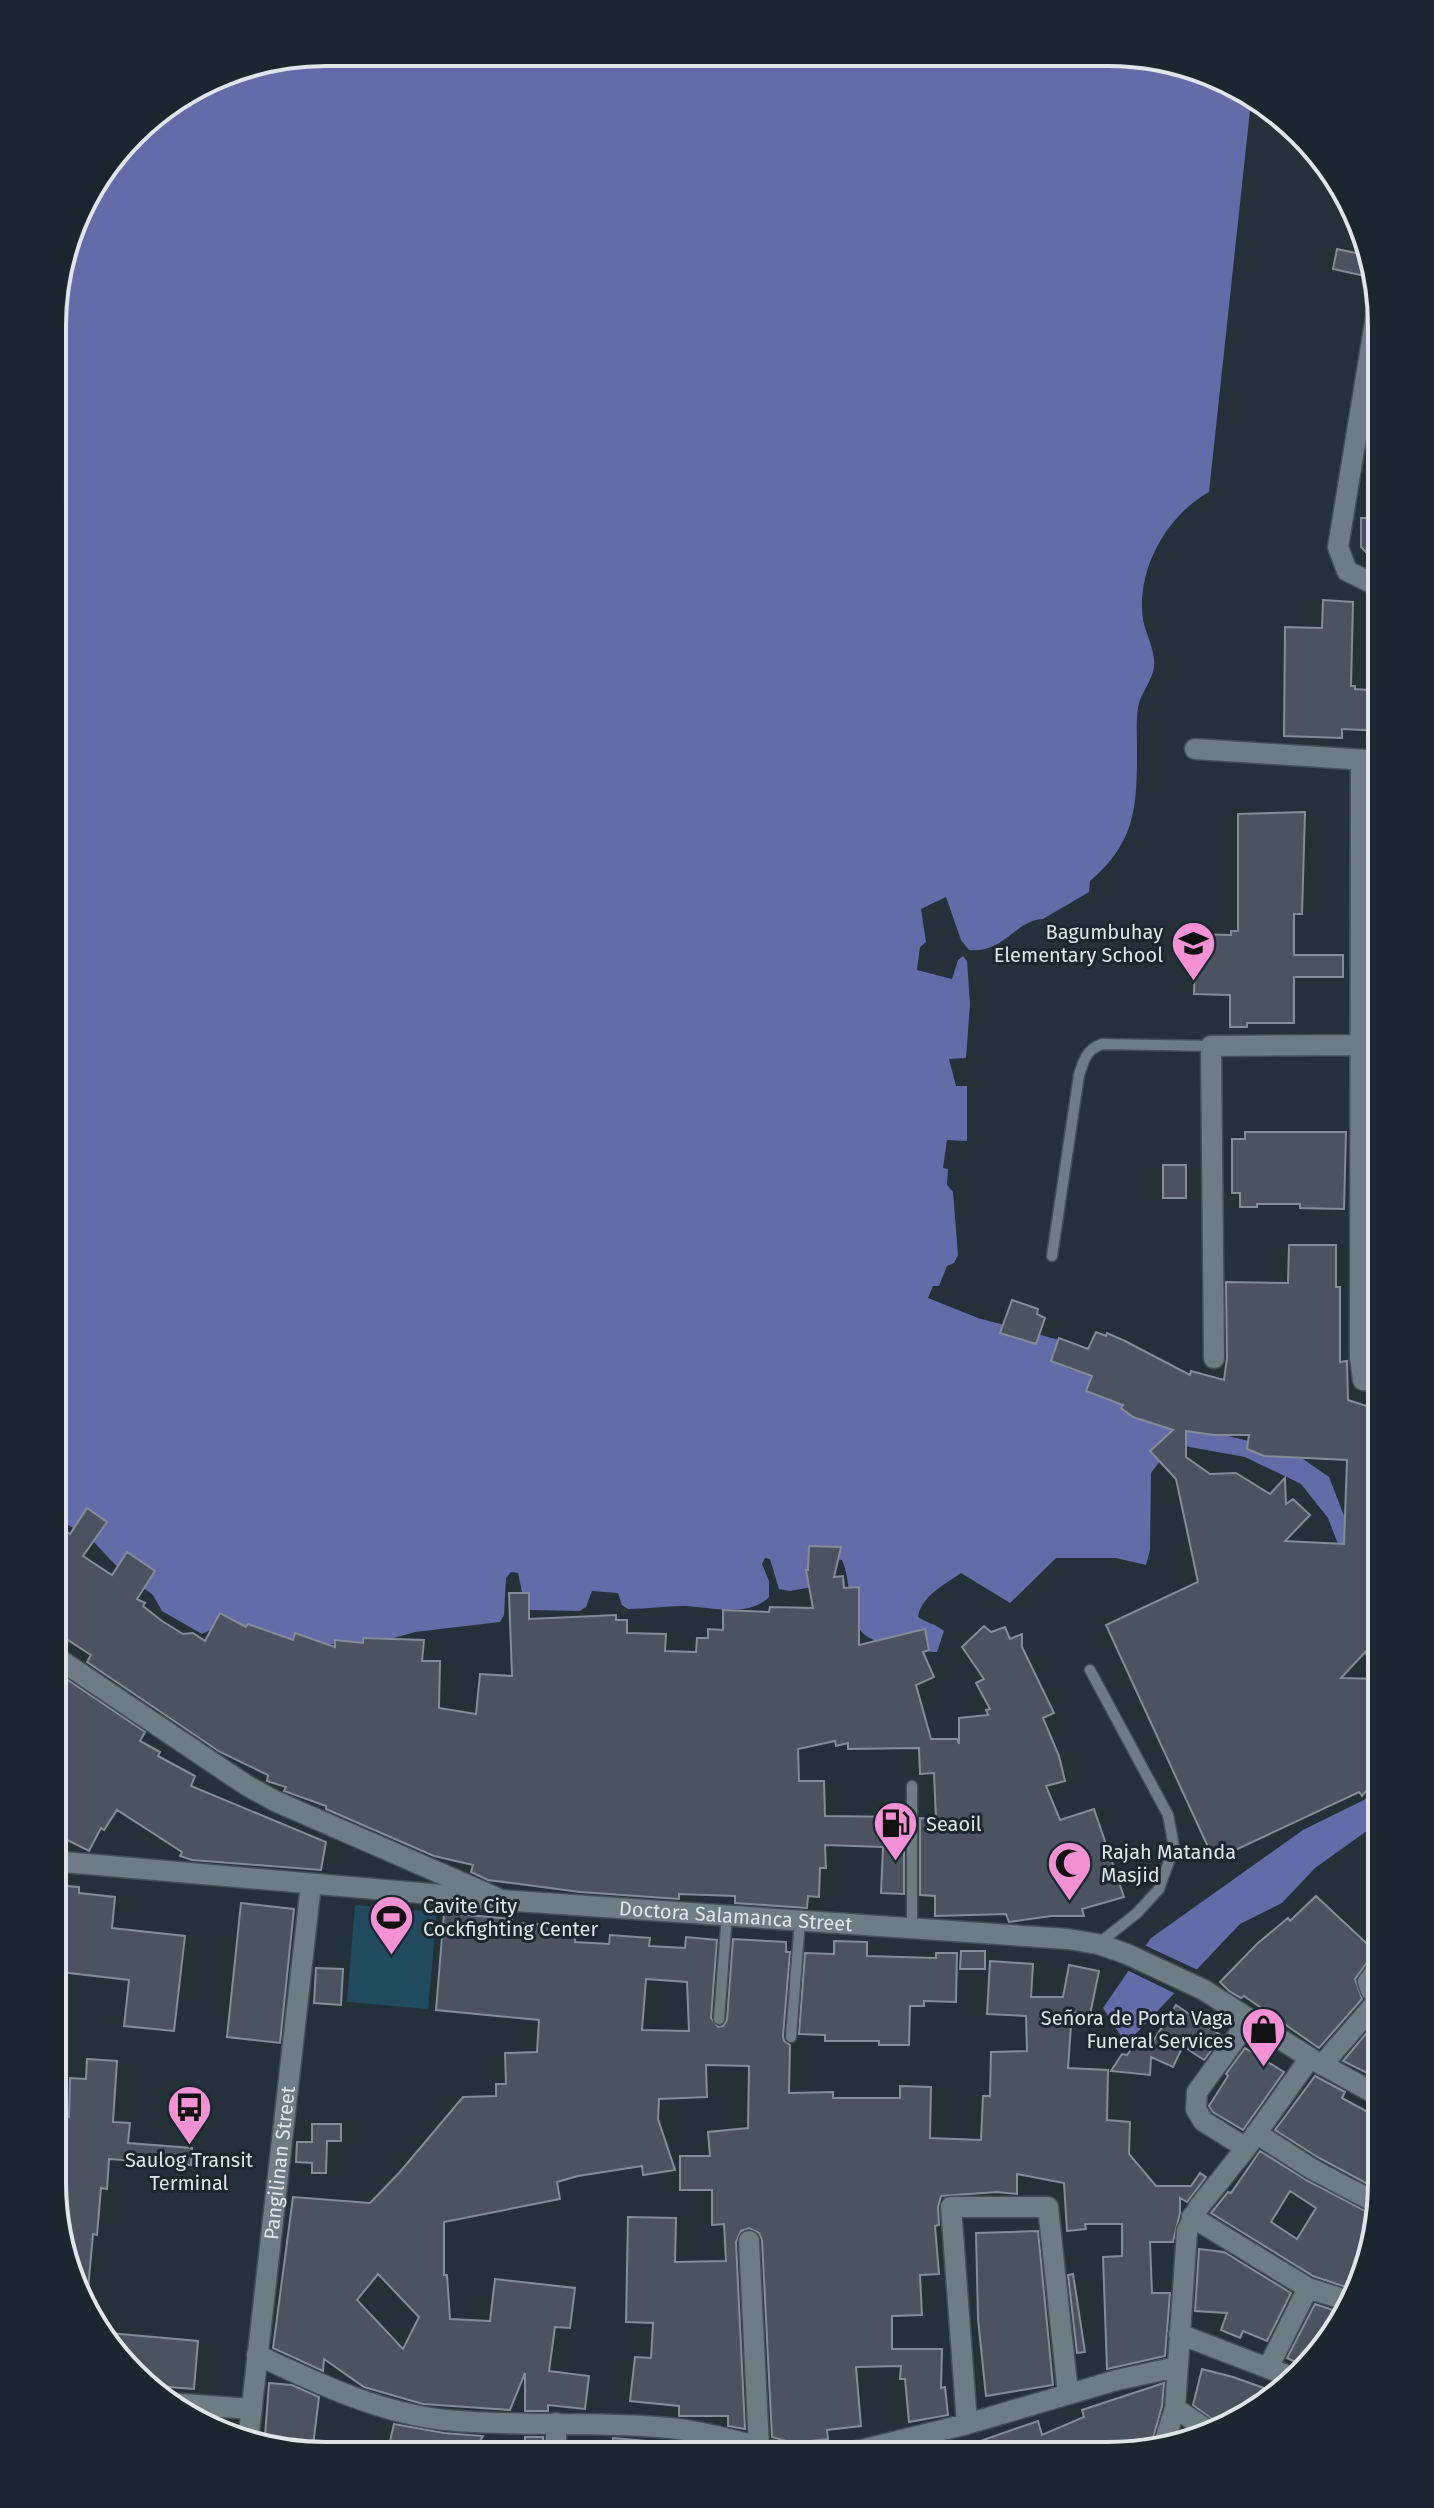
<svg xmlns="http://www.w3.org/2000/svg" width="1434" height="2508" font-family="'Fira Sans',sans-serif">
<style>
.green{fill:#214a5f}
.water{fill:#636ca9}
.pier{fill:#243139}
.building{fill:#4a535f;stroke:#838d99;stroke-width:2;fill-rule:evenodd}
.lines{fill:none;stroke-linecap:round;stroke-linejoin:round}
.lane-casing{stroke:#434e55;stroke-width:13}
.street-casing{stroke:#434e55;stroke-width:23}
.secondary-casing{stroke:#434e55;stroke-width:23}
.lane{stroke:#6d7c85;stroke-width:10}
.street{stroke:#6d7c85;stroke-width:20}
.secondary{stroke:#6d7c85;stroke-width:20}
.labels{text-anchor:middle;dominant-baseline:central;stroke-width:6;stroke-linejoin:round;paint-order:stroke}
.poi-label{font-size:20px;fill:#dee6eb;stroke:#1b272f;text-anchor:start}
.street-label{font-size:20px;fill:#dee6eb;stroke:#1b272f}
.rim{fill:none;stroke:#dee6eb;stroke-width:4}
</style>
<rect width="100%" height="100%" fill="#243139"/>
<path class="green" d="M355,1905L437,1912L428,2009L347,2002Z"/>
<path class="water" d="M326,52L1161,57L1251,101L1209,492C1166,516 1136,570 1143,620C1146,634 1156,653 1154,667C1152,681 1141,693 1138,707C1136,720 1137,736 1137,750C1137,806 1136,842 1090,881L1089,892L1043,919C1015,920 1005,953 969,950L961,940L946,897L921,909L926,942L920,947L917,970L952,979L958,960L963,956L967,961L970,1004L966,1058L949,1059L956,1086H967V1141L947,1140L943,1168L948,1169L947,1185L953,1192L958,1255L954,1263L947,1266L939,1286H933L928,1298L978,1318L1059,1340L1061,1363L1069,1369L1092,1375L1176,1423L1293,1452L1329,1477L1353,1539L1368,1620L1382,1639V1678L1357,1643L1338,1544L1328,1518L1301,1484L1245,1457L1173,1444L1151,1473L1150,1550L1146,1565L1116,1558H1056L1010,1603L961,1573C944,1585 921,1596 918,1617C927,1623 936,1624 944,1631L937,1652C925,1653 917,1646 906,1644C896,1642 884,1644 874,1640C845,1631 853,1583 842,1560L834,1559L822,1585L790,1591L779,1589L770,1559L765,1558L762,1564L769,1581V1597C749,1618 711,1607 684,1606C665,1606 647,1609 628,1609L622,1605L618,1593L592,1591L586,1607L580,1611L530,1610L525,1606L518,1573L511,1572L506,1578L504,1615L500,1622L415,1632L380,1642L337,1644H281L213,1629L202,1634L162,1611L153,1595L123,1573L90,1538L53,1516L54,291L81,205L145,120L222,73Z
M1382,1782V1820L1315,1868L1282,1903L1240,1924L1126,2044L1103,2008L1151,1938L1303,1830L1364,1800Z"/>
<path class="pier" d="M1142,1944L1200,1971L1178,1995L1125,1969Z"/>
<path class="building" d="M1337,249L1370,256L1374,278L1333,269Z
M1361,518H1382V568L1361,547Z
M1323,600L1353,602L1351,686H1355V689L1382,691V731L1342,729V738L1284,736L1285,627L1322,628Z
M1305,812L1302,914H1294V955H1343V977H1294V1023H1247V1027H1230V995L1194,994L1195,934L1231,935V931H1238V814Z
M1245,1132H1346L1344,1209L1300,1208V1204H1257V1207H1240V1193H1232V1139H1245Z
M1163,1165H1186V1198H1163Z
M1289,1245H1336V1287H1340V1362L1347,1361L1348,1400L1382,1411V1634L1341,1678L1382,1679V1772L1362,1796L1359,1792L1214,1860L1106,1625L1198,1582L1176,1479L1150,1451L1173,1430L1133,1417L1121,1408L1123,1405L1086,1391L1092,1376L1051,1361L1059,1338L1088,1349L1096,1332L1106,1336L1107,1333L1125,1341L1190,1375L1191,1371L1224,1380L1227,1358L1226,1282L1288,1283ZM1186,1431L1214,1435H1249L1247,1449L1264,1456L1347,1460L1344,1544L1285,1541L1310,1515L1293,1499L1286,1504L1285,1478L1270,1494L1236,1473L1210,1474L1186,1457Z
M1012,1300L1038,1309L1037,1314L1045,1318L1036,1344L1000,1333Z
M87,1508L107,1522L83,1556L112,1575L127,1552L155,1571L137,1599L145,1603L143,1606L162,1621L183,1634L193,1633L205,1641L220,1613L246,1627L248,1624L293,1640L295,1633L335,1647V1640L363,1643V1638L424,1640L422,1661H440L439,1708L476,1714L480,1674L512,1676L509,1593H529V1619L616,1615V1620H627V1633L666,1634L665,1651L696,1652L697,1638H708V1629L723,1630V1610L769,1612L770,1607L813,1608L806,1570H808L809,1546L841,1547L834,1577L843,1576L844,1588L859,1587V1645L925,1629L929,1650L923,1652L934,1677L916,1685L931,1739H957L959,1744V1718L988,1715L986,1710L990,1709L976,1683L984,1679L962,1647L984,1626L991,1632L1005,1627L1010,1639L1022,1634V1647L1054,1713L1043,1718L1059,1756L1065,1781L1046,1786L1060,1820L1094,1809L1124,1897L1082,1909L1084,1916H1051L1009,1922L1006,1914L935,1916V1896L920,1895V1818L936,1819L934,1773L920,1774L919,1748L848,1749V1743L836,1746L835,1741L798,1749L799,1781H824L825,1816L904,1817V1894L881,1893L883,1847L825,1845L826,1868H820L819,1897L808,1896L807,1908L735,1903V1896L679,1894V1899L580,1892L488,1880L471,1872L473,1865L434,1856L326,1809V1806L284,1791L286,1787L267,1781L268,1775L220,1752L87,1662L91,1655L63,1637L59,1644L53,1642V1522L70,1534Z
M53,1670L145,1732L140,1741L160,1752L158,1756L195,1776L191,1786L326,1842L321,1870L192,1860L180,1856L182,1852L117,1810L104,1830L101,1828L89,1851L59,1836L61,1818L52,1832Z
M54,1885L79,1887V1893L115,1897L112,1928L185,1936L174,2031L124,2026L129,1980L52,1971Z
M1316,1896L1377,1953L1371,1957L1355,1979L1362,1999L1319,2048L1244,1996L1241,1998L1229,1991L1220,1982L1258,1943L1288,1918L1290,1921Z
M241,1903L294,1909L280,2043L227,2037Z
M444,1913L512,1919V1923L576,1926L575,1942L609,1944L610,1935L650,1938L649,1946L685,1948L686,1937L717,1940L711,2018L718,2027L723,2026L727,2020L733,1939L786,1942V1952H790L783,2036L784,2041L790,2045L789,2093L833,2092V2098H900V2086L931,2087L930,2138L981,2140L983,2096H990L991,2052L1027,2051L1026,2016L987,2014L990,1961L1033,1964L1031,1997H1063L1069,1965L1099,1971L1090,2015L1072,2012L1068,2068L1108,2070L1107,2120L1130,2122L1129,2154L1156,2186H1191L1200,2173L1206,2177L1187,2202L1180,2198V2213L1173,2242H1150L1152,2293H1170L1165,2356L1107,2369L1103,2257L1122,2256V2224H1085L1086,2229L1067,2231L1064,2183L1017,2174V2194L997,2192L941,2196L938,2207L939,2225L935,2226L939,2274L920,2275L922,2315L892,2316V2349H942L941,2388L945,2387L948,2415L909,2422L905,2379H900L901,2366L856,2367L861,2426L827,2430L828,2439L793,2443L772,2437L762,2240L759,2233L749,2228L741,2231L736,2242L745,2429L728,2426V2416H679V2406L630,2401L635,2357L651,2358L653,2323L626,2322L628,2217L676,2218L675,2262L726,2261L724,2224L712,2225V2190H680V2156H710L708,2132L748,2128L749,2066L706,2065L707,2097L659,2099L658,2119L675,2170L643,2175L642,2166L578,2176L557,2182L560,2199L444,2222V2275H447L450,2319L490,2321L495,2279L575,2288L570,2328L555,2327L549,2371L589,2376L585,2409L548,2405V2411H525V2373L510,2410L423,2404L364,2387L324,2359L323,2371L273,2348L293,2197L370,2203L399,2173L463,2097L496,2096V2084H506L505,2053L537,2052L539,2020L436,2010ZM646,1979L687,1982L689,2031L642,2030ZM378,2274L419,2317L403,2349L357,2300Z
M834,1941L867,1942V1956L936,1958V1953H957L956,2002L924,2001V2006H910L909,2045H879V2041H825V2035L799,2034L805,1953L834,1954Z
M961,1951H985V1969H960Z
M316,1968L343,1969L341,2005L314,2003Z
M1176,2005L1222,2036L1204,2060L1183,2046L1173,2067L1151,2057L1150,2075L1111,2071L1122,2054L1127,2055L1141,2036L1152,2043Z
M1381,2016V2080L1343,2061Z
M1245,2048L1284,2072L1243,2130L1213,2112L1209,2106L1228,2076L1226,2074Z
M87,2059L117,2061L113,2122L130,2123L128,2143L192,2148L191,2165L109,2159L107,2189L101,2188L97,2235L93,2234L87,2300L67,2270L52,2182V2115L69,2117L70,2078L86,2079Z
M1315,2076L1345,2092L1342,2098L1381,2119V2191L1319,2158L1275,2130Z
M312,2124H341V2141H327L326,2173H312V2163L296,2162L297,2142H312Z
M1260,2151L1306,2180L1377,2217L1358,2291L1313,2276L1211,2213L1228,2192L1231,2193ZM1290,2191L1316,2208L1297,2239L1271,2222Z
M1038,2231L1053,2385L986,2396L978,2319L976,2233Z
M1199,2249L1224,2252L1291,2293L1267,2341L1243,2331L1240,2338L1221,2330L1227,2313L1195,2311Z
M1073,2274L1085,2352L1077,2353L1068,2275Z
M1315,2304L1345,2314L1325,2349L1306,2367L1287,2358Z
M109,2333L198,2341L194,2389L143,2385Z
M1202,2369L1233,2377L1278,2393L1260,2410L1224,2428L1193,2405Z
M269,2383L292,2385L319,2397L312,2454H290L271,2448L272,2436H265Z
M1164,2383L1162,2406L1150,2449L1108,2456H985L980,2441L1038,2421L1042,2435L1084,2417L1082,2410Z
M394,2424L444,2433L483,2436L472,2454H387Z
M525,2437H543V2454H525Z
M613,2438L693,2445V2455H613Z"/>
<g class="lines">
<defs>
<path id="lane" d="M1052,1256L1079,1075C1084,1060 1086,1050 1102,1044L1211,1046
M1090,1670L1168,1815L1174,1847L1159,1889L1137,1913L1098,1944
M912,1927V1786
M719,2019L727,1914
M791,2037L800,1920"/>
<path id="street" d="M1378,304L1338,547L1347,571L1382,588
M1195,749L1382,761
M1361,760L1360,1358L1363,1380L1382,1382
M1214,1358L1211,1046L1362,1045
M53,1655L246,1785L275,1801L497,1898
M1381,1999L1371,1990L1368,1982L1381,1965
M1322,2065L1380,1998
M1256,2133L1312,2169L1380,2205
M1246,2148L1203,2121L1196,2109L1197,2092L1250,2019
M1192,2217L1308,2288L1352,2302
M749,2241L759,2447
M1179,2334L1294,2378
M257,2355C317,2383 379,2413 446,2420C516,2427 588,2421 658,2427C703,2430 746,2444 789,2455
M1268,2368L1308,2288
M168,2403L252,2409
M1175,2408L1212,2433
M967,2424L951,2207H1048L1068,2394
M1163,2447L1175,2408L1187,2231L1198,2208L1246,2148L1310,2058
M556,2454V2423
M841,2455L967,2424L1117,2380L1177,2367"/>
<g id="secondary">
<path id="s1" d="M52,1861L501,1900L1068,1939L1098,1944L1127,1954L1204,1990L1310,2058L1381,2097"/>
<path id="s2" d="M248,2441L311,1884"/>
</g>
</defs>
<use href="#lane" class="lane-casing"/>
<use href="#street" class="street-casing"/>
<use href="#secondary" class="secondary-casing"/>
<use href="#lane" class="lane"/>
<use href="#street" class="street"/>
<use href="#secondary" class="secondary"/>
</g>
<defs>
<symbol id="school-pin" viewBox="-11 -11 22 30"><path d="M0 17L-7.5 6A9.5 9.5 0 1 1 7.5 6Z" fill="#f491d4" stroke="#1b272f"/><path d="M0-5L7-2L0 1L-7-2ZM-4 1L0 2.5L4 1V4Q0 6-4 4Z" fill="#111"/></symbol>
<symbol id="fuel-pin" viewBox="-11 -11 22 30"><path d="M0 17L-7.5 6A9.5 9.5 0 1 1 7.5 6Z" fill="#f491d4" stroke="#1b272f"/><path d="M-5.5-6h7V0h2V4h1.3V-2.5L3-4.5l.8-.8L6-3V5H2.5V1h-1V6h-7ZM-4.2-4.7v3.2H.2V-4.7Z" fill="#111"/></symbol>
<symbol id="mosque-pin" viewBox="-11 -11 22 30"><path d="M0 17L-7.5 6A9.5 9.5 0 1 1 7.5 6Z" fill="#f491d4" stroke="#1b272f"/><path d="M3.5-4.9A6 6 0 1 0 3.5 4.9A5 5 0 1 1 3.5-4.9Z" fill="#111"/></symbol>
<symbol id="stadium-pin" viewBox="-11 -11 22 30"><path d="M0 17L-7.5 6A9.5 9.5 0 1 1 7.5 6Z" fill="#f491d4" stroke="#1b272f"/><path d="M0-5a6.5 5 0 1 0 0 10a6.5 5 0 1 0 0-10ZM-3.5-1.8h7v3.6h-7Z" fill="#111"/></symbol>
<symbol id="shop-pin" viewBox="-11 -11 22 30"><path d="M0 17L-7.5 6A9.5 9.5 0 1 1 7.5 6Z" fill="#f491d4" stroke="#1b272f"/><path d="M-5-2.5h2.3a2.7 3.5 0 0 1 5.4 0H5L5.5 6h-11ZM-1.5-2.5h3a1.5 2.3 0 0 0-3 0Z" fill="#111"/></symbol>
<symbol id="bus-pin" viewBox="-11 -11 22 30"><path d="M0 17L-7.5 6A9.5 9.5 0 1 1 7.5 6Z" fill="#f491d4" stroke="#1b272f"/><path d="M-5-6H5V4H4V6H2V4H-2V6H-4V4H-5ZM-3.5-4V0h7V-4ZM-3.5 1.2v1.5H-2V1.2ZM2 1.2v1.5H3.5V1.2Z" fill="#111"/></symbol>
</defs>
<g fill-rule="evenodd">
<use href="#school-pin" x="1168" y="918" width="51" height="69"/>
<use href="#fuel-pin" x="870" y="1798" width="51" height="69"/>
<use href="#mosque-pin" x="1044" y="1838" width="51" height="69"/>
<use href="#stadium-pin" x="366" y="1892" width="51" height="69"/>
<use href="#shop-pin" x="1238" y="2004" width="51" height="69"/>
<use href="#bus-pin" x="164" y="2082" width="51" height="69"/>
</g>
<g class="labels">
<g class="poi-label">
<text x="1163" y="932" text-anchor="end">Bagumbuhay<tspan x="1163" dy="23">Elementary School</tspan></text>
<text x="926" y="1824">Seaoil</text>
<text x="1101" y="1852">Rajah Matanda<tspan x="1101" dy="23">Masjid</tspan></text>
<text x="423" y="1906">Cavite City<tspan x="423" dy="23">Cockfighting Center</tspan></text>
<text x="1233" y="2018" text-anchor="end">Señora de Porta Vaga<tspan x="1233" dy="23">Funeral Services</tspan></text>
<text x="189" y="2160" text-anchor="middle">Saulog Transit<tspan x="189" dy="23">Terminal</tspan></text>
</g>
<g class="street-label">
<text stroke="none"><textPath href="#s1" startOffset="686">Doctora Salamanca Street</textPath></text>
<text stroke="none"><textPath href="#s2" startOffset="280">Pangilinan Street</textPath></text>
</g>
</g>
<path d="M0 0H1434V2508H0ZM326 66H1108A260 260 0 0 1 1368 326V2182A260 260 0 0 1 1108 2442H326A260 260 0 0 1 66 2182V326A260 260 0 0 1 326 66Z" fill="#1b272f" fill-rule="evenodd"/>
<path class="rim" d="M326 66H1108A260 260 0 0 1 1368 326V2182A260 260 0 0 1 1108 2442H326A260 260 0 0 1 66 2182V326A260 260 0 0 1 326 66Z"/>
</svg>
